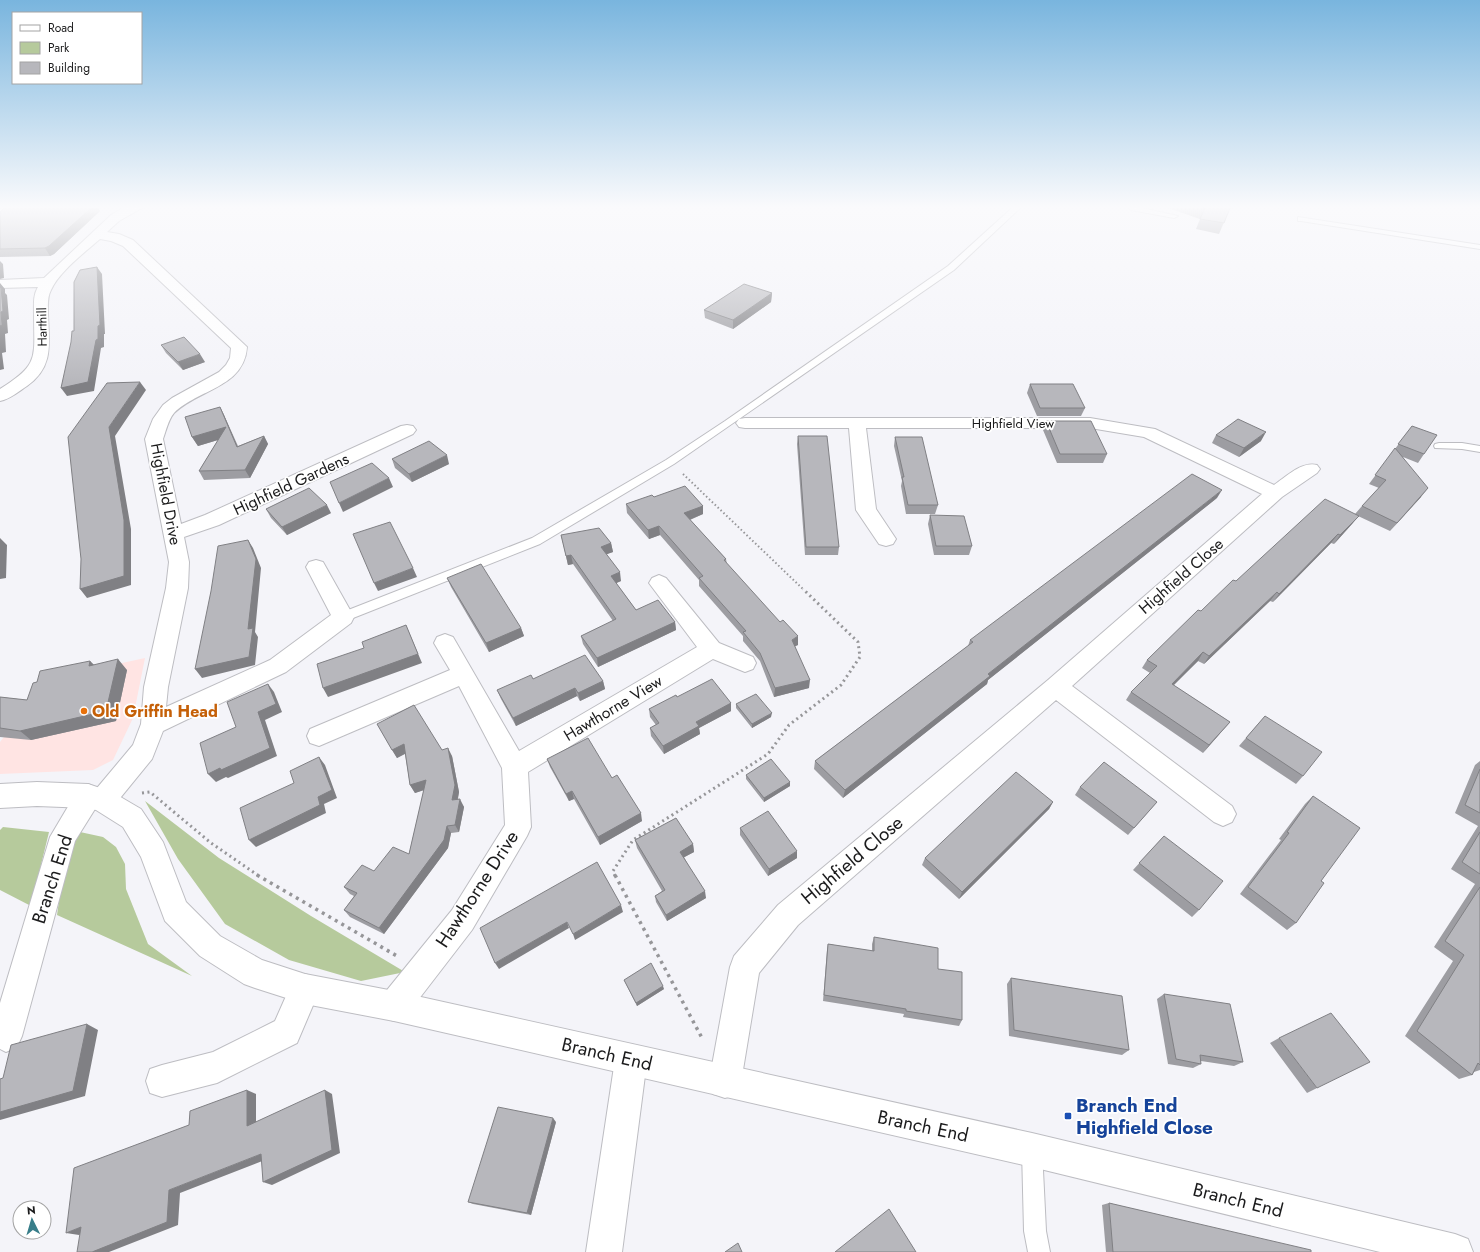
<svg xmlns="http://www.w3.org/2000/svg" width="1480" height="1252" font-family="Jost,sans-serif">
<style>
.commercial{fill:#ffe4e3}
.green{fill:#b6ca9c}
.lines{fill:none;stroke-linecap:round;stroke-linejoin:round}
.lane-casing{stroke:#bdbdc2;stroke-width:2}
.street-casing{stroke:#bdbdc2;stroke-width:2}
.secondary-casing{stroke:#bdbdc2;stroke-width:2}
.path-far2{stroke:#969699;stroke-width:2;stroke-dasharray:1.5 2.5;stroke-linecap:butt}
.path-far1{stroke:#969699;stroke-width:3;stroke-dasharray:2 3.5;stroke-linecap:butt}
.path{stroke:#969699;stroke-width:3.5;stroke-dasharray:3 4.5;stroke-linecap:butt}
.lane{fill:#fff;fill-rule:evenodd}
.street{fill:#fff;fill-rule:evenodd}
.secondary{fill:#fff;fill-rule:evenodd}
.wall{fill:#9d9da2}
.shaded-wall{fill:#808084}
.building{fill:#b7b7bc;stroke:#808084}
.food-dot{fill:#e8710a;stroke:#fff;stroke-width:1.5}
.transit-dot{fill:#1a4fb4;stroke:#fff;stroke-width:1.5}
.labels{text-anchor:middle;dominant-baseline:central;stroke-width:3.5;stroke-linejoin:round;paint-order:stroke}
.far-street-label{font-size:13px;fill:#1b1b1c;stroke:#fff}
.street-label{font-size:16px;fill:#1b1b1c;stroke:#fff}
.food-label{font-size:16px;font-weight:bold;fill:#c56008;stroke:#fff;text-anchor:start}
.near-street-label{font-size:19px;fill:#1b1b1c;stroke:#fff}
.near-transit-label{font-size:19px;font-weight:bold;fill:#164399;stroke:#fff;text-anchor:start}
</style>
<rect width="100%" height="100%" fill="#f4f4f9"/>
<path class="commercial" d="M145,658L133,718L113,760L93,770L0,774V742L49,679Z"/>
<path class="green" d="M145,801L219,858L311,916L405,972L361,981L289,960L225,924L178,859Z
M3,827L49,832L31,906L0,890V830Z
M80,832L103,837L116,847L125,864L126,889L148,944L192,976L57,915L65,859Z"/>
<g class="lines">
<defs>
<path id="lane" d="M1012,208H1020L954,270L674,464L540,544L348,620L343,622L338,620L337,617L338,614L532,538L666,460L725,421L948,266Z
M1128,208H1142L1178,216L1174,218L1131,210Z
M1298,217L1480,245V249L1301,221H1298Z
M1439,443H1462L1480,446V452L1462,449L1435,448L1434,446L1435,444Z
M1032,1140L1039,1143L1042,1150L1046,1231L1050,1252H1028L1024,1231L1022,1150L1025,1143Z"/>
<path id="street" d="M123,208H142L119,221L107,232L119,234L133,240L247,347C244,388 198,389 174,413C168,420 166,431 163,439L181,524L205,515L401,426L407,425L413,426L416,430L413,434L219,525L184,537L189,562L188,588L168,687L166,707L270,660L331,615L306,567L309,562L316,560L323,562L354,617L351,623L286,672L163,731L152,759L112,808L103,812L95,809L75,841L22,1036L17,1047L6,1052L0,1049V1003L50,837L79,788L88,784L97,788L133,745L141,724L144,687L166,588L169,562L145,439L153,419L163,405L172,398L219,372L226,365L230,358L231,348L123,246L111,241L100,239C85,252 59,272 51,290C47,297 48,306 48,314C49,344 54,367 27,386C18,392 10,399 0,401V389C40,364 34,358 34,314C34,304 33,295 38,287L0,288V280L44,278L111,215Z
M745,418H1090L1155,429L1274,485C1286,477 1302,461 1317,465L1320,469L1317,473L1282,497L1072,686L1232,806L1236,814L1232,822L1223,826L1214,822L1056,700L798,925L759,973L741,1082L737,1094L725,1098L713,1094L709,1082L730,967L734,956L778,905L1048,680L1262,494L1144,437L1090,428H866L876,509L896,539L893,544L886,546L879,544L856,510L849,428H745L739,427L736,423L739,419Z
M659,575L666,578L719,643L753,657L756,663L753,669L745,672L713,659L528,772L531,827L527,836L472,930L405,1017L394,1021L383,1017L379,1006L383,995L452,910L505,825L502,768L459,686L319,746L310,743L307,736L310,729L450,670L434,643L437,637L445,634L453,637L519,751L697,647L649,583L652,578Z
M305,974L316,978L320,989L297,1043L217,1083L162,1097L150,1093L146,1081L150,1069L162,1065L213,1052L275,1021L294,978Z
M631,1044L642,1049L647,1060L622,1252H586L615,1060L620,1049Z"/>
<path id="secondary" d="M37,782L88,784L112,792L141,809L163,842L186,902L220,936L262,960L305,974L394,991L1032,1133L1455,1234L1468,1239L1473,1252H1380L1032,1167L394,1021L305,1004L255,988L244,984L200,956L165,921L141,857L123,827L96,810L88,808L37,806L0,808V784Z"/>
</defs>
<use href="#lane" class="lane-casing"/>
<use href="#street" class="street-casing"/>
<use href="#secondary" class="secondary-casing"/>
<path class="path-far2" d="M683,474L804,590"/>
<path class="path-far1" d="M142,793L150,792L211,843L259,876
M615,876L613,871L633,840L768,754L789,725L841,685L860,657L858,642L803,589"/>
<path class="path" d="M257,875L397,956
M615,875L702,1038"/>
<use href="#lane" class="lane"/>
<use href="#street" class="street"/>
<use href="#secondary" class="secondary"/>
</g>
<path class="wall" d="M4,208H98L100,211L54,254L50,256L0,257V212Z
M1168,208H1230L1219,234L1196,229L1200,219Z
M772,293L771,302L733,329L705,318L704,310Z
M161,345L205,362L183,370L166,353Z
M1030,384L1085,408L1081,416H1037L1027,393Z
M220,407L224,415L238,446L264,436L268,444L250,478L204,480L199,471L218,440L198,446L192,437Z
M1046,421L1107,454L1103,463H1057L1043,430Z
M1412,426L1424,454L1418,463L1403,457L1421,497L1390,531L1358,516L1352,524L1334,544L1331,543L1273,602L1270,601L1204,664L1198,661L1173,685L1230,722L1203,753L1126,700L1131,692L1150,673L1142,668L1147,660L1236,581L1355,514L1362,506L1379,488L1369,484Z
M1216,435L1261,441L1239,457L1212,443Z
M798,436L839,547L838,555H805L797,444Z
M895,437L938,505L935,514H906L901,486L902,481L894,446Z
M392,459L449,464L412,482L395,468Z
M1217,498L988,680L987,684L843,798L814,769L815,761L968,646L970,640Z
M626,504L703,506V514L690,520L726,559L727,564L798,645L795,646L809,688L774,697L760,661L743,641V636L699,586V580L660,535L649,539L627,513Z
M266,509L331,513L287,535L271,518Z
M930,515L972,546L969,555H934L928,524Z
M561,535L611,543L613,552L606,554L621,581L616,583L636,610L675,622L676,630L598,667L583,644L581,636L613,621L573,564L568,565Z
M447,578L521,628L524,636L489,652L451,587Z
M90,661L94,665L127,670L116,721L31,740L0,737V697L27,700L37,682Z
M533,679L603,681L605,689L580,701L577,696L516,726L501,699L497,690Z
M677,697L731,703V711L699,728L700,734L664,754L651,736L650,728L656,725L650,717L649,709Z
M736,704L771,717L752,728L736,708Z
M1265,716L1303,776L1296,784L1239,746Z
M377,724L442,750L452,756L459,792L458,799L464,807L459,832L451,833L448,848L384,934L350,917L344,910L354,896L350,894L344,887L374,871L409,854L424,790L415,793L410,785L405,754L397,758Z
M547,759L612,778L642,821L600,845L574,799L569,801L550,767Z
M1480,761V1070L1474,1072L1472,1075L1459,1079L1405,1036L1453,961L1434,947L1475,884L1451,869L1478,826L1455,813L1475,765Z
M746,775L790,782V786L764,802L746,779Z
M1080,787L1157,802L1128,835L1075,795Z
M1313,796L1296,923L1287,930L1240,894L1281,840L1279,839L1305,804Z
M1053,802L1049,809L959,899L922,865L925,858Z
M740,828L797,858L768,876L740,835Z
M1164,836L1199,910L1192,917L1133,870Z
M635,840L693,844L694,852L684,857L706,898L667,921L656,902L655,896L662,891L637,848Z
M874,937L938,969L962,1020L959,1026L903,1017L904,1014L823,1001L827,950L828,944L872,951V944Z
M1011,978L1129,1050L1122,1055L1009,1036L1007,984Z
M624,980L664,989L637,1006Z
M1164,994L1243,1062L1234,1066L1201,1061V1064L1193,1068L1168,1064L1157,999Z
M1279,1038L1317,1088L1307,1093L1270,1043Z
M556,1122L531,1215L473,1204L468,1202Z
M1109,1203L1311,1252H1106L1102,1205Z"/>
<path class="shaded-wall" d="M91,208H98L100,211L54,254L50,256L45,248Z
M0,261L3,264L4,278L0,279Z
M97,267L102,274L105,334H104V347L101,348L94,391L67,396L61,388L96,340Z
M0,283L5,289V293L7,295L9,319L7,320L8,333L5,334L6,352L2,353L4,369L0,370Z
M772,293L771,302L733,329V320Z
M200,354L205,362L183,370L178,362Z
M140,382L146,390L115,436L131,529V585L87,598L80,589L109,427Z
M220,407L224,415L241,455L237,447Z
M226,427L231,436L198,446L192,437Z
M1266,432L1261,441L1239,457L1244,448Z
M264,436L268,444L250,478L245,470Z
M447,455L449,464L412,482L409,474Z
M389,478L393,487L343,512L339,503Z
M1428,488L1421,497L1390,531L1397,523Z
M1222,490L1217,498L988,680L987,684L843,798L845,790L988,674Z
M327,505L331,513L287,535L282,527Z
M703,506V514L684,522V513Z
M1359,516L1352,524L1334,544L1340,535Z
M659,526L660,535L649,539L648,530Z
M1338,534L1331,543L1273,602L1279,594Z
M0,538L7,545L6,578L0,579Z
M248,540L253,548L261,568L255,632L258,637L255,665L202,678L195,669L248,629Z
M611,543L613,552L602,556L601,547Z
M571,555L573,564L568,565L566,556Z
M413,568L417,577L378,591L374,583Z
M620,572L621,581L612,585L611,576Z
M1277,592L1270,601L1204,664L1209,656Z
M675,622L676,630L598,667L597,658Z
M406,625L422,663L328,697L323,688Z
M521,628L524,636L489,652L486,643Z
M798,636V645L791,648L792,640Z
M1203,652L1198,661L1166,693L1172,684Z
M118,659L127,670L116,721L31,740L20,731Z
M90,661L100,671L89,666Z
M810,680L809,688L774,697L775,688Z
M603,681L605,689L580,701L578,693Z
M268,684L274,692L282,712L265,720L277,756L228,778L226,777L216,782L208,774L258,712Z
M575,688L577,696L516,726L513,718Z
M731,703V711L699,728L700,734L664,754L663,746L696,722Z
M772,713L771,717L752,728V724Z
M1230,722L1223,730L1203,753L1209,745Z
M404,744L408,752L397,758L392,750Z
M448,748L452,756L459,792L456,807L452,800Z
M319,757L325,765L337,798L324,804L326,813L256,847L249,840L318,797Z
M426,780L430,788L415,793L410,785Z
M790,782V786L764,802V798Z
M572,791L574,799L569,801L566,794Z
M460,799L464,807L459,832L455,825Z
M1053,802L1049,809L959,899L962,892Z
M641,813L642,821L600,845L598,837Z
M447,826L451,833L448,848L384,934L379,928Z
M693,844L694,852L681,859L680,852Z
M797,851V858L768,876L769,869Z
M705,891L706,898L667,921L666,915Z
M621,905L623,912L575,940L573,934Z
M567,922L569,928L499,969L495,963Z
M663,986L664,989L637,1006L636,1003Z
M87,1024L98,1030L85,1096L0,1120V1112Z
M247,1090L256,1094V1130L247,1126Z
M325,1090L332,1094L340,1153L272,1185L263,1182Z
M553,1118L556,1122L531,1215L527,1213Z
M261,1154L270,1158L180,1193L178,1225L109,1252H92L169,1190Z
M81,1227L94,1229L79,1235L66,1233Z"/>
<path class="building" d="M4,208H91L49,246L45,248L0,249V212Z
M1203,208H1230L1224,223L1200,219L1205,208Z
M97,267L100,325L98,326V339L96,340L88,382L61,388L71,342L72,331H74V282L80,270Z
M744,284L772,293L733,320L704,310Z
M1,287L3,311L1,312L2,325L0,326V288Z
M184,337L200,354L178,362L161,345Z
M140,382L109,427L124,520V576L80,589L81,559L68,437L107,383Z
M1030,384H1073L1085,408H1040Z
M220,407L237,447L264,436L245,470L199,471L226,427L192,437L185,417Z
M1238,419L1266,432L1244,448L1216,435Z
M1046,421H1091L1107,454H1060Z
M1412,426L1437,435L1424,454L1398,444Z
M798,436H827L839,547H806Z
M895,437H922L938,505H908L902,477H904Z
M429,441L447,455L409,474L392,459Z
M1395,448L1428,488L1397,523L1362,506L1386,480L1375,475Z
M372,463L389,478L339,503L330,482Z
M1192,474L1222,490L988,674L990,676L845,790L815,761L973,642L970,640Z
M685,486L703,506L684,513L726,559L724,560L780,622L783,620L798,636L792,640L810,680L775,688L760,653L743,632L746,631L699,578L703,576L659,526L648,530L626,504L652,495L654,497Z
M309,488L327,505L282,527L266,509Z
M1325,499L1359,516L1340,535L1338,534L1279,594L1277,592L1209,656L1203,652L1172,684L1230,722L1209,745L1131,692L1157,666L1147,660L1198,610L1201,611L1233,580L1236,581Z
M930,515L964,516L972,546H936Z
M390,522L413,568L374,583L353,534Z
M599,528L611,543L601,547L620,572L611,576L636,610L658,600L675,622L597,658L581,636L616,619L571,555L566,556L561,535Z
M248,540L256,559L248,629L253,628L249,657L195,669L211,591L218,546Z
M481,564L521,628L486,643L447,578Z
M406,625L418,654L323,688L317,664L364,648L362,642Z
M585,655L603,681L578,693L575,688L513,718L497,690L531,675L533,679Z
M118,659L106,711L20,731L0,728V697L27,700L33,683L37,682L40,671L90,661L89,666Z
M712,679L731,703L696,722L699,726L663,746L650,728L659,723L649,709L676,695L677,697Z
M268,684L276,704L258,712L270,748L221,770L220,768L208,774L200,743L236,727L227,702Z
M756,694L772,713L752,724L736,704Z
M414,705L442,750L448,748L455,785L452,800L460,799L455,825L447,826L444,840L379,928L344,910L357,893L344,887L362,865L374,871L393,847L409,854L426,780L410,785L404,744L392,750L377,724Z
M1265,716L1322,752L1303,776L1246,738Z
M588,738L612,778L617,775L641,813L598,837L572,791L566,794L547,759Z
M319,757L332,790L318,797L320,805L249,840L240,808L294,783L290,771Z
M771,759L790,782L764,798L746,775Z
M1104,762L1157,802L1134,828L1080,787Z
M1480,769V813L1465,805Z
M1016,772L1053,802L962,892L925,858Z
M1313,796L1360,828L1321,881L1324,883L1296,923L1248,887L1289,833L1287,832Z
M768,811L797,851L769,869L740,828Z
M676,818L693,844L680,852L705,891L666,915L655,896L665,890L635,840Z
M1480,832V874L1462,862Z
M1164,836L1223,881L1199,910L1139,863Z
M597,862L621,905L573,934L567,922L495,963L480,928Z
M1480,887V1065L1478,1063L1472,1075L1417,1031L1464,955L1445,941Z
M874,937L938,948V969L962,972V1020L906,1011V1009L824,995L828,944L874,951Z
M651,963L663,986L636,1003L624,980Z
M1011,978L1122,996L1129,1050L1014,1030Z
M1164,994L1230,1004L1243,1062L1200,1055L1201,1064L1176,1059Z
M1331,1013L1370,1062L1317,1088L1279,1038Z
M87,1024L73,1091L0,1112V1079L3,1078L11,1045Z
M247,1090V1126L325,1090L332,1150L263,1182L261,1154L169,1190L167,1222L92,1252H77L81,1227L66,1233L74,1168L189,1125L190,1111Z
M498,1107L553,1118L527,1213L468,1202Z
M1109,1203L1311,1250V1252H1113Z
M889,1209L916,1252H835Z
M738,1243L742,1252H725Z"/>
<linearGradient id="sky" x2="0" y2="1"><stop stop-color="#79b5de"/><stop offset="0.54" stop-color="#fafafc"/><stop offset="1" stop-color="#fafafc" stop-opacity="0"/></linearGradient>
<rect width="1480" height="383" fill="url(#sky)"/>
<circle class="food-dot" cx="84" cy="711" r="4"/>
<rect class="transit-dot" x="1064" y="1112" width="8" height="8" rx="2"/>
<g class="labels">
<g class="far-street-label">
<text transform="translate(42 327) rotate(-91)">Harthill</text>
<text x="1013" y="423">Highfield View</text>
</g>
<g class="street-label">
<text transform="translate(291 484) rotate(-25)">Highfield Gardens</text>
<text transform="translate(166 494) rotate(79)">Highfield Drive</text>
<text transform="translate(1181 576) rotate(-41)">Highfield Close</text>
<text transform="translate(613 708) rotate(-31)">Hawthorne View</text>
</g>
<g class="food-label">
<text x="92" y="711">Old Griffin Head</text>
</g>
<g class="near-street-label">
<text transform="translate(852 860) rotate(-40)">Highfield Close</text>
<text transform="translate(52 879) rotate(-72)">Branch End</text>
<text transform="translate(477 889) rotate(-57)">Hawthorne Drive</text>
<text transform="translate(607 1054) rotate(13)">Branch End</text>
<text transform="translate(923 1126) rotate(12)">Branch End</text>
<text transform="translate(1238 1200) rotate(14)">Branch End</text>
</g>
<g class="near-transit-label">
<text x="1076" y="1105">Branch End<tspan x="1076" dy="22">Highfield Close</tspan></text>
</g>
</g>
<rect x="12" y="12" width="130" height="72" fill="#ffffff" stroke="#a4a4a4"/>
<rect x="20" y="25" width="20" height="6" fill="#ffffff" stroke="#a4a4a4"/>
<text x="48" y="32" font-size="12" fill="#1b1b1c">Road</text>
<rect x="20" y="42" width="20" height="12" fill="#b6ca9c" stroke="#a4a4a4"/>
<text x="48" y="52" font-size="12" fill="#1b1b1c">Park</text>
<rect x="20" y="62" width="20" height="12" fill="#b7b7bc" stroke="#a4a4a4"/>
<text x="48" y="72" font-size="12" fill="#1b1b1c">Building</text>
<g transform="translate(32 1220) rotate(355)"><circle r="19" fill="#ffffff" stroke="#a4a4a4"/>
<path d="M0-3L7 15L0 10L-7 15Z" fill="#377d89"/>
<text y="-6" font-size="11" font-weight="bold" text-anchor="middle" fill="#1b1b1c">N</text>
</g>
</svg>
